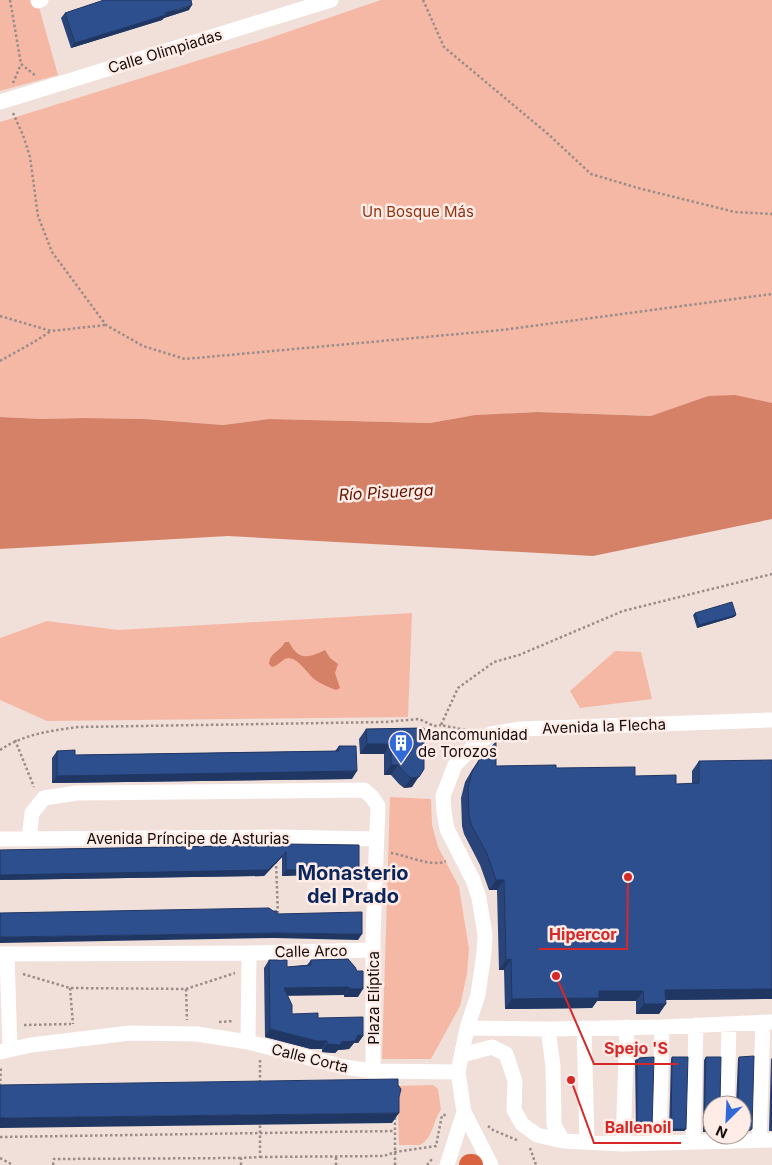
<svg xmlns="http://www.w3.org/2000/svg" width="772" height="1165" font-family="Inter,sans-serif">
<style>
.green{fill:#f5b8a5}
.water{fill:#d48168}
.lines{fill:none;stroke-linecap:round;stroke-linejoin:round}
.path{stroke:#998c89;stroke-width:2.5;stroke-dasharray:2.5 2.5;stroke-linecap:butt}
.minor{stroke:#fff;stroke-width:15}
.highway{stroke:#da633f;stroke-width:22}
.wall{fill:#284479}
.shaded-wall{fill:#203763}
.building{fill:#2e4f8d;stroke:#203763}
.labels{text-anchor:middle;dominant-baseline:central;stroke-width:5;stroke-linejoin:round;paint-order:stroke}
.street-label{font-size:15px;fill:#130d0c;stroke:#ffece7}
.park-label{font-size:15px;fill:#94310f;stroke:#ffece7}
.poi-label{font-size:15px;fill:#130d0c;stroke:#ffece7;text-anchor:start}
.water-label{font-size:16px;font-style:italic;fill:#601500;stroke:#ffece7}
.district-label{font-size:20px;font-weight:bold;fill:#0b265b;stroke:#ffece7}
.leader{fill:none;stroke:#d62828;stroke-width:2}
.callout-dot{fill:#d62828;stroke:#ffece7;stroke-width:2}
.callout-label{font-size:16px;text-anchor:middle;font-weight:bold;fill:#d62828;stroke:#ffece7;stroke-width:5;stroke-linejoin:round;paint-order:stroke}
</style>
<rect width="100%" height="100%" fill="#f1dfda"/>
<path class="green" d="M0,0H37L58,75L0,91Z
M381,0H772V403L708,396L652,416L538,412L475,415L430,423L269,419L223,425L145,419L83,418L43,419L0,417V122L258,42Z
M412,613L408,717L47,721L0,700V638L47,621L118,630Z
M615,651L641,652L652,699L580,708L570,691Z
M390,797L431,799L432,825L438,847L459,887L469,949L467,974L460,1006L431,1059H382Z
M433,1085L438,1089L441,1110C432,1122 434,1137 420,1145H399L397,1086Z"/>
<path class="water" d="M735,395L772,403V519L593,556L228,536L0,549V417L43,419L83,418L145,419L223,425L269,419L430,423L475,415L538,412L651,416L708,396Z
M285,642H289C298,661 309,658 325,650L330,658L338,664L335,673L340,688L336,690C328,687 321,684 314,679C307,673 299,659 289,658C283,658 278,666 272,667L269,664C270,652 280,652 285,642Z"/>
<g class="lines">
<path class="path" d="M10,0L21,64L36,76
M423,0L444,47L548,134L591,174L638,188L735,212L772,214
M13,83L21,64
M13,113L23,135L30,157L38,216L52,252L106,325L143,346L185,359L502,330L772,294
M0,316L51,331L106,325
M0,361L34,342L51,331
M470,731L441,725L458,688L494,662L519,655L623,611L772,574
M15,740L34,787
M0,750C24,734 50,731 78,727L385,722L419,719L434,726L441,725
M391,853C406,855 433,868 446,861
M276,861L278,916
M23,974L70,988L186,989L235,973
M70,988L73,1024
M186,989L187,1020
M219,1022L234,1021
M24,1025L71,1024
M260,1060V1082
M0,1086L1,1066
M488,1126L493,1130L519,1141
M0,1137L395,1131
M530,1148L536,1165
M260,1157L384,1156L395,1152L436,1146L442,1115H448
M0,1158L13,1165
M53,1165L54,1159L241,1158
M241,1165V1158L260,1157V1124
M336,1165V1156
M395,1165V1115
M427,1165L432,1159"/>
<path class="minor" d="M38,1L41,0
M0,102L331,0
M0,839L275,837L376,839
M29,839L32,813L44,798L77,793L364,790L372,797L378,806L373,936V1071
M0,954L249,953L373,950
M7,954L10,1049
M467,1028L548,1029L662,1027L772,1022
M584,1028L587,1142
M548,1029L553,1066L554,1125L563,1141
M248,1042L249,953
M0,1052L31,1045L130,1033L197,1034L248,1042L344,1067L373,1071L458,1072
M462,1055L492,1047L506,1054L515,1081L514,1110L522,1124L537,1135L563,1141L623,1144L772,1140
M727,1105L729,1024
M759,1140L763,1022
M693,1142L696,1025
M659,1143L662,1027
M623,1144L627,1027
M447,1165L464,1112
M491,1165L464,1112L458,1072L467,1028L478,995L484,953L485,935L479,898L473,880L447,829L444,812L443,796L455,765L475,745L491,734L520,729L772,720"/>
<path class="highway" d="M470,1165H472"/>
</g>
<path class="wall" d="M189,10L164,18L162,20L71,48L61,18L65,13Z
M695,613L736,615L734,617L697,628L693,615Z
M424,728L412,787L404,788L399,784L391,775H384V754H360L359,739L366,729Z
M339,746L352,779L52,783V758L57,751L75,755L335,751Z
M479,760L496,766L556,768L635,776L676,784H692V771L699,761L772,999L666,1000L659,1014H636V1001H597L592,1008L505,1009L504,970H499L497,890H489L480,865L464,834L462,826L461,798L465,782L472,770Z
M286,844L356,873L282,876V857L264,876L0,880V850L285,845Z
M348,959L358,997H344V995H287L292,1014L318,1018L363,1036L358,1043H354L349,1049L338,1050L335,1053L322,1052V1049H311L265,1037L264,968L269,960L287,967L307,965L311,960Z
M672,1057L686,1129L684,1131H669L671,1059Z
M706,1057L712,1131L703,1132L704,1060Z
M739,1057L750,1131H742V1105H736L738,1059Z
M637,1058L652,1129L650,1131L636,1132L635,1060Z
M772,1058V1131H769L771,1059Z"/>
<path class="shaded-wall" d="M192,5L189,10L164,18L162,20L71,48L75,43Z
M736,615L734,617L697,628L699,625Z
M367,744H391L384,754H360Z
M391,765H398L391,775H384Z
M424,769L412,787L404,788L411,778Z
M357,771L352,779L52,783L57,776Z
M286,852L282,857L264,876L0,880V875Z
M359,868L356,873L282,876L286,870Z
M496,880H504L497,890H489Z
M278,933L362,934L358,940L274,938L0,943V937Z
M511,959L504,970H499L506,960Z
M349,987L344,995L279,996L284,988Z
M349,989H363L358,997H344Z
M772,989V999L658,1000L665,990Z
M599,991H643L636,1001H597L592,1008L505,1009L512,999Z
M644,1004H666L659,1014H636Z
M270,1029L327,1041L322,1049H311L265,1037Z
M358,1035L363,1036L358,1043H354L349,1049L338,1050L335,1053L322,1052L327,1044L341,1042Z
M399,1113L392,1123L0,1128V1118Z
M637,1129H652L650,1131L636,1132Z
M671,1129H686L684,1131H669Z
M704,1129H712V1131L703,1132Z
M742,1129H752L750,1131H742Z"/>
<path class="building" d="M104,0H191L192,5L165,13L166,15L75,43L65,13Z
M732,602L736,615L699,625L695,613Z
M424,728V769L419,777L411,778L406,774L398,765H391V744H367L366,729Z
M496,742V766L556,765V768L635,767V776L676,775V784L699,783V761L772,760V989L665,990L666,1004H644L643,991H599V998L512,999L511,959L506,960L504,880H496L487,854L471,824L469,816L468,788L472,772L479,760Z
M339,746H356L357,771L57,776V751L75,750V755L339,751Z
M286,844L359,845V868L286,870V852L268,870L0,875V850L286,845Z
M269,908L273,911H277V914L362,912V934L278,933L0,937V913Z
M348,959L355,967L357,971H363V989H349V987L284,988L292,1005V1014L318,1013V1018L363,1017V1036L358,1035L355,1041L341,1042V1045L327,1044V1041H317L270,1029L269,960H287V967L311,965V960Z
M754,1056L752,1129H742V1105H737L738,1103L739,1057Z
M654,1057L652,1129H637V1058Z
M672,1057H688L686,1129H671Z
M706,1057H721L720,1103L721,1105H712V1129H704Z
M398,1079V1085L401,1089L399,1097V1113L0,1118V1085Z
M772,1085V1128H771Z"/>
<defs>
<symbol id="building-pin" viewBox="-11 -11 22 30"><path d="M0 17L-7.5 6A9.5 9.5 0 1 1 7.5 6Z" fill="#316ad8" stroke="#ffece7"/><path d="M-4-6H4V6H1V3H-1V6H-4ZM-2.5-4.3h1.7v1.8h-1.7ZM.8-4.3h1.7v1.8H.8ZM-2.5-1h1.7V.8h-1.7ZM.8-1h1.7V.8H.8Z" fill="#fff"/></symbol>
</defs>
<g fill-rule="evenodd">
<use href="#building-pin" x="387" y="729" width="28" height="38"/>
</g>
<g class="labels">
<g class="street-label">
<text transform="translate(165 51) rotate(-17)">Calle Olimpiadas</text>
<text transform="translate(604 726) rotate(-2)">Avenida la Flecha</text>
<text x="188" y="838">Avenida Príncipe de Asturias</text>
<text transform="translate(311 951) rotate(-1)">Calle Arco</text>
<text transform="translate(373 998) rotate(-90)">Plaza Elíptica</text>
<text transform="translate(310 1058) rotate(14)">Calle Corta</text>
</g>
<g class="park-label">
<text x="418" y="211">Un Bosque Más</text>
</g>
<g class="poi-label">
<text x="418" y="734">Mancomunidad<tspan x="418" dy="17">de Torozos</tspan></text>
</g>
<g class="water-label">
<text transform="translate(386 492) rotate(-3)">Río Pisuerga</text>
</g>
<g class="district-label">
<text x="353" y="873">Monasterio<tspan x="353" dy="23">del Prado</tspan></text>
</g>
</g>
<path class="leader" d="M628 877L627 949H539M556 976L594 1064H678M571 1080L594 1143H681"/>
<g class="callout-dot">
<circle cx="628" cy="877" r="5"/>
<circle cx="556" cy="976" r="5"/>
<circle cx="571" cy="1080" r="5"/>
</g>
<g class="callout-label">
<text x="583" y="940">Hipercor</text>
<text x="636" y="1054">Spejo 'S</text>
<text x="638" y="1133">Ballenoil</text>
</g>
<g transform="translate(727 1120) rotate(204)"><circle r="24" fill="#ffece7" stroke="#a1938f"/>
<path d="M0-4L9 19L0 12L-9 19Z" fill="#316ad8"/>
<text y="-8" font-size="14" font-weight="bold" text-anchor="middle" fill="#130d0c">N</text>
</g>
</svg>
